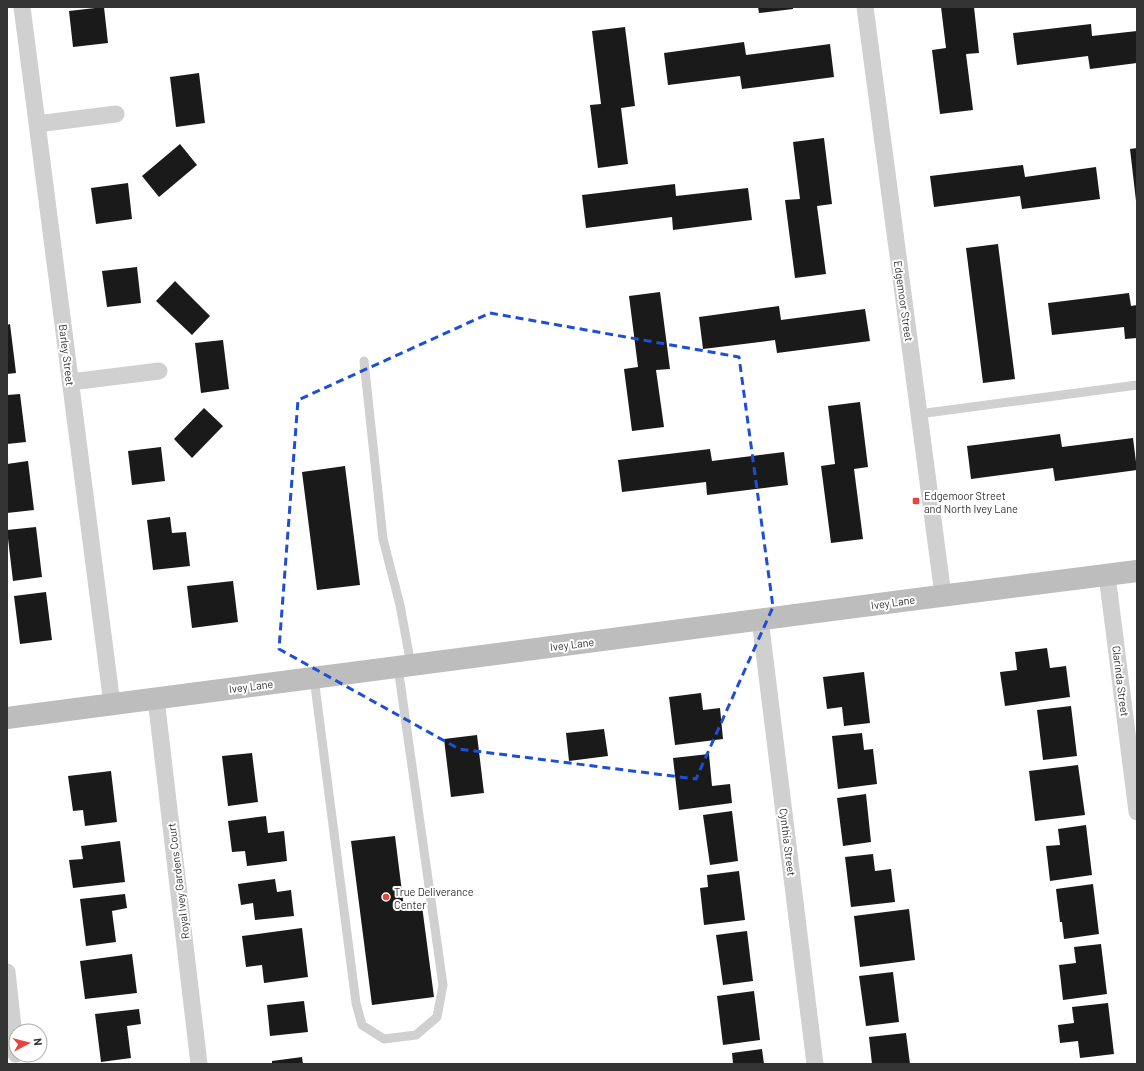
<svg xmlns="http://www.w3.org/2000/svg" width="1144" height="1071" font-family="Barlow,sans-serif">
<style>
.building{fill:#1a1a1a}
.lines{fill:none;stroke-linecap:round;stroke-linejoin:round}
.lane{stroke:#d0d0d0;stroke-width:9}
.street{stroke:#d0d0d0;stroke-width:17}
.secondary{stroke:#bdbdbd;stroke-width:22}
.marked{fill:none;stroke:#1d4ed8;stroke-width:3;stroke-dasharray:8 5;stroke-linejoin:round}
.poi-dot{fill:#e3463c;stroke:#fff;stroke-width:1.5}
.labels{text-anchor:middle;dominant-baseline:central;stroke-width:4;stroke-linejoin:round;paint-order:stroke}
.street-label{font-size:11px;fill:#333;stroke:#fff}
.poi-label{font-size:11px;fill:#333;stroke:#fff;text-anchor:start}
</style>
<rect width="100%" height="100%" fill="#fff"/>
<path class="building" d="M104,7L108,43L73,47L69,11Z
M758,7H793V9L759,13Z
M941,7H974L979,53L966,54L973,110L940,114L932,50L946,48Z
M1091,24L1092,36L1137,31V63L1090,69L1088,56L1017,65L1013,33Z
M625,27L635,106L621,108L628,164L598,168L590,105L601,104L592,31Z
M744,42L746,55L830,44L834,77L742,89L740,76L668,85L664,53Z
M199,73L205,123L176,127L170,77Z
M824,138L832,204L817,206L826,274L795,278L785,200L800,199L793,142Z
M180,144L197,165L159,197L142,176Z
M1137,148V201H1136L1130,149Z
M1023,165L1025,177L1096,167L1100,199L1022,209L1020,196L934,207L930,176Z
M128,183L132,219L96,224L91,188Z
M675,184L676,196L748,188L752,220L673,230L672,217L586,228L582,195Z
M998,244L1015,379L983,383L966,248Z
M137,267L141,303L107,307L102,271Z
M175,281L210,316L192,335L156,301Z
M660,292L670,369L656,370L664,427L632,431L624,369L638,367L629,296Z
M1129,293L1131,306L1137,305V338L1125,339L1124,327L1052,335L1048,303Z
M779,306L781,320L865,309L870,341L777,353L775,340L703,349L699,317Z
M10,324L16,373L7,374V325Z
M223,340L229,389L201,393L195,343Z
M20,394L26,442L7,444V395Z
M860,402L868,467L854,469L863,539L831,543L821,466L835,464L828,406Z
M204,408L223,426L192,458L174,439Z
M1060,434L1062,447L1133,438L1137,470L1055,481L1053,468L971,479L967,446Z
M161,447L165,481L132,485L128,451Z
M710,449L712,461L784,452L788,485L707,495L706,482L622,492L618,460Z
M28,461L34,510L7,513V464Z
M345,466L360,585L317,590L302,472Z
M170,517L172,533L186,532L190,566L153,570L147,520Z
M36,527L42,577L13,581L7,530Z
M233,581L238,622L192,628L187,586Z
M46,592L52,640L20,644L14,596Z
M1047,648L1050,668L1066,666L1070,697L1005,706L1000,672L1017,670L1015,652Z
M864,672L870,723L844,726L842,707L827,709L823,677Z
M701,693L703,710L720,708L723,739L675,745L669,697Z
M1071,706L1077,756L1043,760L1037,710Z
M604,729L608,756L569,761L566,733Z
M862,733L864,750L873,749L877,784L838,789L832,736Z
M477,735L484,793L451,797L444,739Z
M252,753L258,802L228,806L222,756Z
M709,754L712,786L730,784L732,803L679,810L673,758Z
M1078,765L1085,815L1035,821L1029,771Z
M111,771L117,822L85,826L83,810L73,811L68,776Z
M866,794L871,842L843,846L837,798Z
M732,811L738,861L710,865L703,815Z
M266,816L268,833L284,831L287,861L247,866L245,851L232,852L228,821Z
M1086,825L1092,875L1050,881L1046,846L1060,845L1058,829Z
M395,836L404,908L422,906L434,997L372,1005L351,841Z
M120,841L125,882L73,888L69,860L83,859L81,846Z
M873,854L875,871L891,869L895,902L851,907L845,857Z
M739,871L745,920L704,925L700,888L708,887L707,875Z
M275,879L277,892L291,890L294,916L255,920L253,903L241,905L238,884Z
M1093,884L1099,934L1064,939L1062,922H1060L1056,889Z
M125,894L127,908L112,911L116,942L86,946L80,899Z
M909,909L915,960L860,967L854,916Z
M302,928L308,977L264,983L262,965L246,967L242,936Z
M747,931L753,981L723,985L716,935Z
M1101,944L1107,994L1063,1000L1059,965L1076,963L1074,947Z
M132,954L137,993L85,999L80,961Z
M893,972L899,1022L866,1026L859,976Z
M754,991L760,1040L723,1045L717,996Z
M304,1001L308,1032L270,1036L267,1005Z
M1108,1003L1114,1054L1080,1058L1078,1041L1060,1043L1058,1025L1074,1023L1072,1007Z
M139,1009L141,1024L127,1026L131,1058L101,1062L95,1014Z
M906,1033L910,1064H872L869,1037Z
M762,1049L764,1064H733L732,1053Z
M302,1057L303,1064H272V1061Z"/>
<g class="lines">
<path class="lane" d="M364,361L383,539L400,605L411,665
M919,414L1137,385
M314,678L356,1003L362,1025L384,1039L416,1035L437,1017L443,985L398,667"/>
<path class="street" d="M22,7L112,704
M865,7L943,595
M37,124L116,114
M71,382L159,371
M1107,575L1137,812
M760,619L815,1064
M156,699L199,1064
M7,972L16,1054"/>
<path class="secondary" d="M7,718L917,599L1137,571"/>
</g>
<path class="marked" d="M490,313L739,357L773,607L696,779L459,749L279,649L298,400Z"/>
<g class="poi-dot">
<rect x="912" y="497" width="8" height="8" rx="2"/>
<circle cx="386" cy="897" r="4"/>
</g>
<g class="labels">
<g class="street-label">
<text transform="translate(904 301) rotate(82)">Edgemoor Street</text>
<text transform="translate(67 355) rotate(83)">Barley Street</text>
<text transform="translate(893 602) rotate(-8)">Ivey Lane</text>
<text transform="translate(572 644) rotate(-7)">Ivey Lane</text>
<text transform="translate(1121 681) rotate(83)">Clarinda Street</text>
<text transform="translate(251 686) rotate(-7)">Ivey Lane</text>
<text transform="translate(788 842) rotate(83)">Cynthia Street</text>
<text transform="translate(178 881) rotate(-97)">Royal Ivey Gardens Court</text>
</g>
<g class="poi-label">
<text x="924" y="495">Edgemoor Street<tspan x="924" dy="13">and North Ivey Lane</tspan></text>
<text x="394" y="891">True Deliverance<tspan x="394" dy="13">Center</tspan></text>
</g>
</g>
<rect width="1144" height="1071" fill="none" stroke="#333333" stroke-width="16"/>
<g transform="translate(28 1043) rotate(83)"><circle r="19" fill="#ffffff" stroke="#adadad"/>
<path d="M0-3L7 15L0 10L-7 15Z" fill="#e3463c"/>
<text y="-6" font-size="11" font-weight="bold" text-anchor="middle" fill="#333333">N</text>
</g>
</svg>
